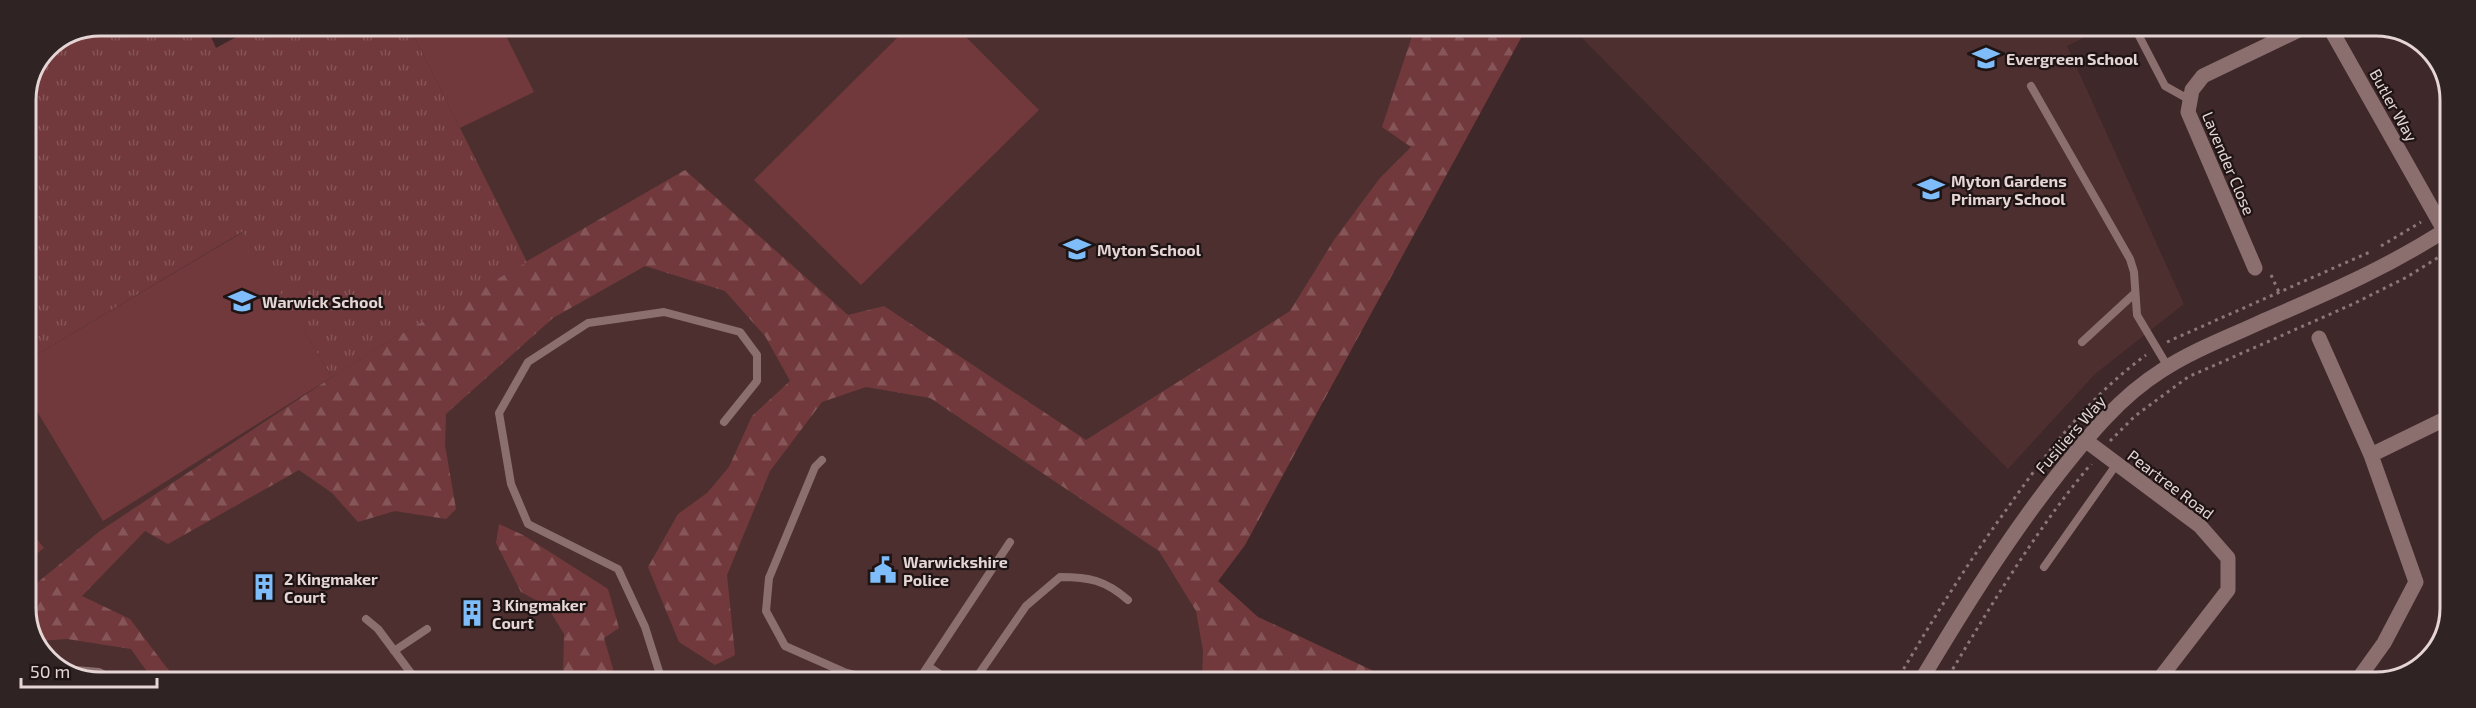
<svg xmlns="http://www.w3.org/2000/svg" width="2476" height="708" font-family="'Exo 2',sans-serif">
<style>
.built{fill:#4e2f30}
.forest{fill:url(#forest-firs)}
.park{fill:url(#park-tufts)}
.pitch{fill:#71393c}
.lines{fill:none;stroke-linecap:round;stroke-linejoin:round}
.path{stroke:#8b7777;stroke-width:3;stroke-dasharray:3 4.5;stroke-linecap:butt}
.service{stroke:#8b6f6f;stroke-width:8}
.minor{stroke:#8b6f6f;stroke-width:15}
.labels{text-anchor:middle;dominant-baseline:central;stroke-width:4.5;stroke-linejoin:round;paint-order:stroke}
.poi-label{font-size:16px;font-weight:bold;fill:#e5d5d5;stroke:#1f1414;text-anchor:start}
.street-label{font-size:16px;fill:#e5d5d5;stroke:#1f1414}
.rim{fill:none;stroke:#e5d5d5;stroke-width:3}
</style>
<defs>
<pattern id="forest-firs" width="22" height="20" patternUnits="userSpaceOnUse" patternTransform="scale(1.5)"><rect width="22" height="20" fill="#71393c"/><path d="M5 1l3.5 6h-7zM16 11l3.5 6h-7z" fill="#855557"/></pattern>
<pattern id="park-tufts" width="24" height="20" patternUnits="userSpaceOnUse" patternTransform="scale(1.5)"><rect width="24" height="20" fill="#71393c"/><path d="M3 7l-1-3M5 7V3M7 7l1-3M15 17l-1-3M17 17v-4M19 17l1-3" fill="none" stroke="#855557"/></pattern>
</defs>
<rect width="100%" height="100%" fill="#3f2829"/>
<path class="built" d="M100,26H206L216,48L257,26L1527,27L1245,545L1218,581L1258,617L1395,681L81,680L44,657L26,614V99L47,47Z
M1571,27L2104,28L2067,46L2184,304L2095,374L2008,469Z"/>
<path class="forest" d="M1415,27H1527L1245,545L1218,581L1258,617L1395,681H1202L1203,651L1196,611L1159,551L930,398L866,387L822,402L770,471L727,575L735,655L715,665L679,642L648,567L678,514L707,493L729,467L752,416L790,381L765,336L725,291L645,266L553,318L446,414L445,445L456,509L446,519L395,511L358,522L332,493L299,470L168,544L145,531L82,596L130,619L176,680H153L131,649L67,639L37,641L26,614V592L100,531L332,377L392,339L685,170L848,315L884,306L1086,440L1290,311L1334,240L1380,178L1411,147L1382,127Z
M499,524L523,535L608,589L619,628L604,638L613,669L612,681H561L563,677L564,634L547,606L521,592L496,543Z"/>
<path class="park" d="M100,26H206L216,48L257,26H409L527,262L392,339L332,377L242,232L26,361V99L47,47Z"/>
<path class="pitch" d="M409,26H501L534,92L460,128Z
M909,26H955L1039,110L861,285L754,180Z
M243,232L332,377L103,521L26,393V361Z
M26,525L44,548L26,562Z"/>
<g class="lines">
<path class="path" d="M2381,246L2421,222
M2271,275L2279,292
M2167,342L2372,251
M2110,441L2135,416L2188,377L2353,304L2407,277L2450,250
M1896,682C1931,622 1968,562 2009,506C2049,449 2090,396 2146,355
M1945,682C1990,607 2035,531 2091,464"/>
<path class="service" d="M2137,32L2165,86L2190,100
M2031,86L2130,259L2134,272L2137,315L2168,367
M2082,342L2134,294
M822,460L815,467L769,578L766,611L785,646L844,672L878,681
M2044,567L2116,465
M366,619L378,629L416,680
M394,651L427,629
M928,666L1010,542
M63,669L99,672L114,680
M662,681L645,627L618,569L528,524L511,484L499,413L528,362L588,323L664,312L740,332L757,355V381L724,422
M918,681L928,666L950,681
M974,681L1026,606L1060,577C1089,577 1105,580 1128,600"/>
<path class="minor" d="M2330,28L2444,230
M2255,268L2188,112L2192,90L2203,76L2303,28
M2319,338L2371,455L2416,582L2384,643L2356,682
M2085,440L2200,526L2228,558V590L2157,682
M2371,455L2449,417
M1920,682C1963,610 2007,539 2059,473C2089,435 2120,397 2161,371C2193,350 2229,337 2263,321C2330,292 2389,267 2450,227"/>
</g>
<defs>
<symbol id="school-bare" viewBox="-9 -9 18 18"><path d="M0-5L7-2L0 1L-7-2ZM-4 1L0 2.5L4 1V4Q0 6-4 4Z" fill="#7ebdf9" stroke="#1f1414" stroke-width="2.5" paint-order="stroke"/></symbol>
<symbol id="civic-bare" viewBox="-9 -9 18 18"><path d="M-.6-6.5H3V-4.5H.6V-3L4-1V1h2V6H-6V1h2V-1L-.6-3ZM-1.2 2.5V6h2.4V2.5Z" fill="#7ebdf9" stroke="#1f1414" stroke-width="2.5" paint-order="stroke"/></symbol>
<symbol id="building-bare" viewBox="-9 -9 18 18"><path d="M-4-6H4V6H1V3H-1V6H-4ZM-2.5-4.3h1.7v1.8h-1.7ZM.8-4.3h1.7v1.8H.8ZM-2.5-1h1.7V.8h-1.7ZM.8-1h1.7V.8H.8Z" fill="#7ebdf9" stroke="#1f1414" stroke-width="2.5" paint-order="stroke"/></symbol>
</defs>
<g fill-rule="evenodd">
<use href="#school-bare" x="1967" y="39" width="38" height="38"/>
<use href="#school-bare" x="1912" y="170" width="38" height="38"/>
<use href="#school-bare" x="1058" y="230" width="38" height="38"/>
<use href="#school-bare" x="223" y="282" width="38" height="38"/>
<use href="#civic-bare" x="864" y="551" width="38" height="38"/>
<use href="#building-bare" x="245" y="568" width="38" height="38"/>
<use href="#building-bare" x="453" y="594" width="38" height="38"/>
</g>
<g class="labels">
<g class="poi-label">
<text x="2006" y="58">Evergreen School</text>
<text x="1951" y="180">Myton Gardens<tspan x="1951" dy="18">Primary School</tspan></text>
<text x="1097" y="249">Myton School</text>
<text x="262" y="301">Warwick School</text>
<text x="903" y="561">Warwickshire<tspan x="903" dy="18">Police</tspan></text>
<text x="284" y="578">2 Kingmaker<tspan x="284" dy="18">Court</tspan></text>
<text x="492" y="604">3 Kingmaker<tspan x="492" dy="18">Court</tspan></text>
</g>
<g class="street-label">
<text transform="translate(2394 105) rotate(61)">Butler Way</text>
<text transform="translate(2229 163) rotate(67)">Lavender Close</text>
<text transform="translate(2070 434) rotate(-49)">Fusiliers Way</text>
<text transform="translate(2171 484) rotate(37)">Peartree Road</text>
</g>
</g>
<path d="M0 0H2476V708H0ZM100 36H2376A64 64 0 0 1 2440 100V608A64 64 0 0 1 2376 672H100A64 64 0 0 1 36 608V100A64 64 0 0 1 100 36Z" fill="#2f2323" fill-rule="evenodd"/>
<path class="rim" d="M100 36H2376A64 64 0 0 1 2440 100V608A64 64 0 0 1 2376 672H100A64 64 0 0 1 36 608V100A64 64 0 0 1 100 36Z"/>
<path d="M21 678v9h136v-9" fill="none" stroke="#e5d5d5" stroke-width="3"/>
<text x="30" y="678" font-size="18" fill="#e5d5d5" stroke="#1f1414" stroke-width="4.5" paint-order="stroke">50 m</text>
</svg>
